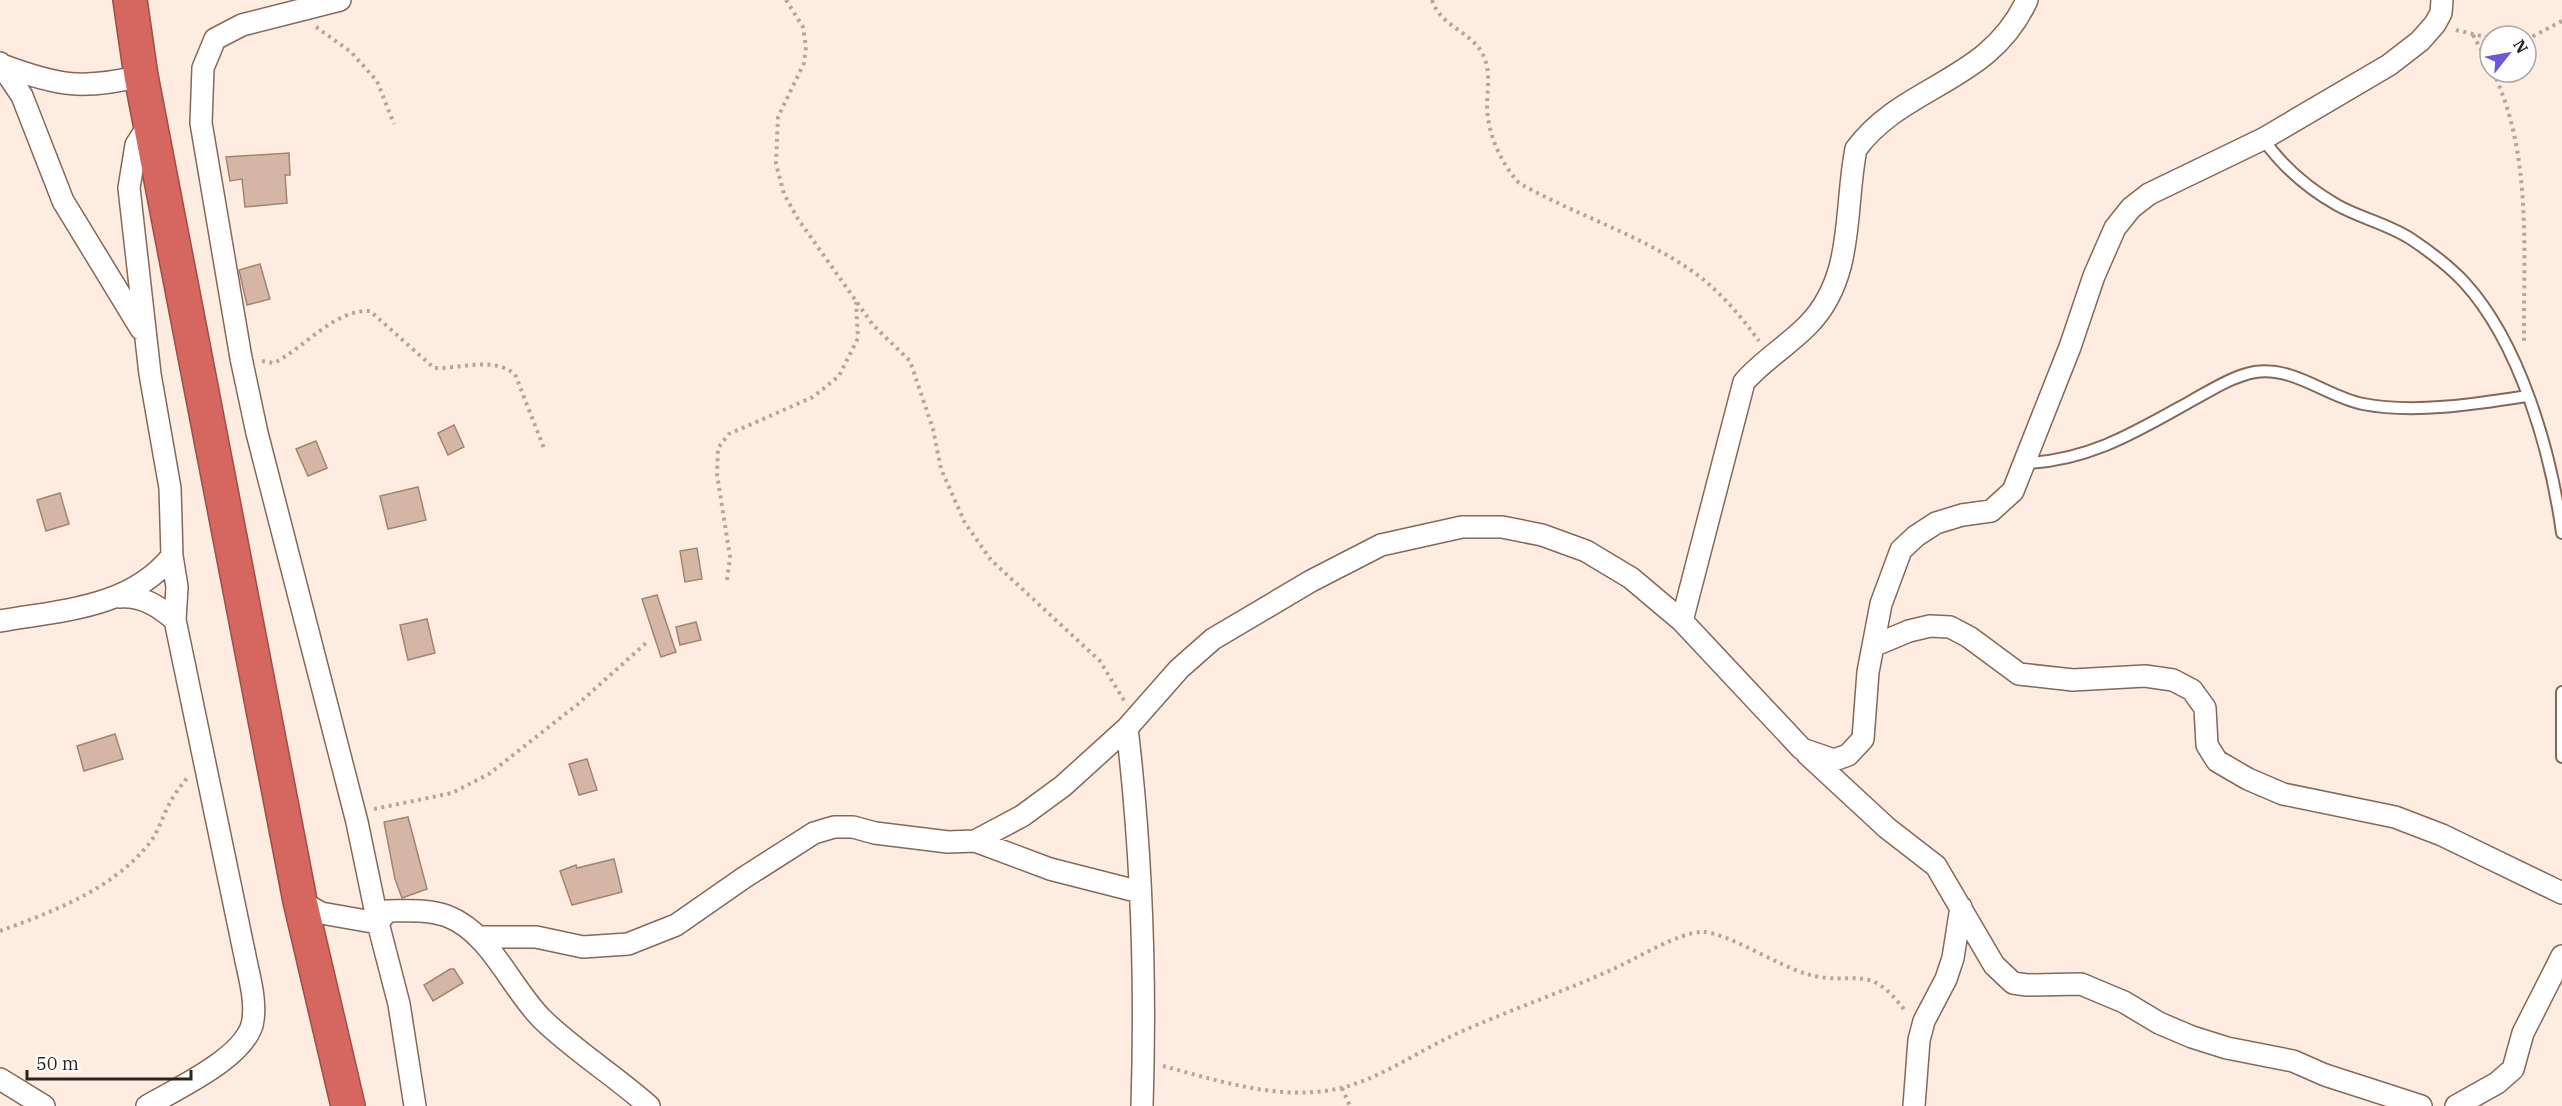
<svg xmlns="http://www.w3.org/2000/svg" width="2562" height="1106" font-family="'IBM Plex Serif',serif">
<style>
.building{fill:#d5b6a5;stroke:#a18473;stroke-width:1.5}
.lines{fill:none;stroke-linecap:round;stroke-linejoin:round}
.lane-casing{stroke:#846858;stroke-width:14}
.street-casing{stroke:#846858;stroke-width:24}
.highway-casing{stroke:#9b4f48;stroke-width:36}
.path{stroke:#b5a59c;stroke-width:4;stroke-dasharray:3 4.5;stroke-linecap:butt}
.lane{stroke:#fff;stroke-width:10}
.street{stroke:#fff;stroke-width:21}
.highway{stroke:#d56660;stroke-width:33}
</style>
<rect width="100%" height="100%" fill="#ffece1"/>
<path class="building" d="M289,153L290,175H285L287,203L245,207L242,179L230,181L226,157Z
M260,264L270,299L247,305L239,270Z
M454,425L464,447L448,455L438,433Z
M316,441L327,468L308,476L296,449Z
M418,487L426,520L388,529L380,496Z
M60,493L69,524L46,531L37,500Z
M697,548L702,579L685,582L680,551Z
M657,595L676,652L661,657L642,599Z
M427,619L435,653L408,660L400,625Z
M696,622L701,640L680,645L676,627Z
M115,734L123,759L84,771L77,746Z
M587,759L597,790L579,795L569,764Z
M408,817L427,889L402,898L395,879L384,822Z
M614,859L622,892L572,905L560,871L576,865L577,868Z
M450,969H454L463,983L433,1001L424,985Z"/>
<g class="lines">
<defs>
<path id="lane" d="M2263,139C2283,167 2307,188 2337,205C2360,218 2388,224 2411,239C2429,251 2449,266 2464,282C2520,343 2551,452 2562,533
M2025,463C2090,461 2139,430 2193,400C2213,389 2233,376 2255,372C2294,366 2327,397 2363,404C2414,414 2476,404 2527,396
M2562,692V757"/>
<path id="street" d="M340,0L242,25L215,39L203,68L201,123L241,358L257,433L357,822L378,923L399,1004L415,1106
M0,63L22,96L63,201L141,329
M2,65C58,86 83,90 141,76
M119,597C142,595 158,606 175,620
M0,621C63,610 130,608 172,556L170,488L150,374L129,188L136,145L150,123
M1682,621L1744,382C1763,360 1789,345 1809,324C1855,276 1844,209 1856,149C1904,84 1989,83 2027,0
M1873,646L1909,631L1930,626L1950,627L1969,637L2019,674L2073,680L2145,676L2173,680L2192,690L2205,708L2207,745L2217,761L2248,779L2283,794L2395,817L2442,835L2562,893
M1127,728C1142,854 1146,980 1142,1106
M1807,754L1887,828L1936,866L1994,965L2013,983L2027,985L2081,984L2124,1002L2159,1023L2192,1037L2227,1048L2293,1061L2325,1075L2421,1106
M975,841L1050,869L1140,892
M300,901L321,913L378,923L387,911C407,911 428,909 447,916C491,933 510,987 542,1019C575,1051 614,1075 649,1106
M479,937H536L583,947L628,944L676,925L745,877L814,833L834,827H853L875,833L948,842L975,841L1022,816L1063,786L1127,728L1179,669L1213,639L1311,581L1381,545L1462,527H1502L1542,535L1586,551L1631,578L1682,621L1802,749L1834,760L1848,755L1863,739L1868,672L1881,604L1901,550L1916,536L1936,523L1962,515L1991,511L2013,491L2070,347L2094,276L2115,228L2131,208L2149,194L2263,139L2389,65L2420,41L2435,24L2441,13L2442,0
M0,1079L44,1106
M147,1106C176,1089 249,1056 253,1020C256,999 249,976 245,956L175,620L177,587L172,556
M1914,1106L1919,1040L1924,1021L1946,979L1953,958L1961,907
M2456,1106L2497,1083L2513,1069L2523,1033L2562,956"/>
<path id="highway" d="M130,0L141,76L300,901L348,1106"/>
</defs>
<use href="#lane" class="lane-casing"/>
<use href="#street" class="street-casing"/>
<use href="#highway" class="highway-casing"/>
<path class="path" d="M786,0L803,27L806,47L804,63L778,117L776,164L784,194L798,219L873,325L910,361L933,429L941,469L965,523L991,560L1100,661L1125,702
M1432,0C1441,28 1473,31 1484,57C1491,72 1487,90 1487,107C1488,135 1501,163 1519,183C1575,215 1639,234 1692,271C1719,290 1740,315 1759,341
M316,27L351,52L377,81L394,124
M2456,30L2490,38
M2473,35L2490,66
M2526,40L2562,21
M2493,72C2533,155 2523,254 2524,344
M262,361L274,363C304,348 335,309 370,311L434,368C462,369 491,356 515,374L545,451
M727,580L730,557L717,474L718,448L729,434L813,397L839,376L858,338L856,302
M374,809L452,793L489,774L578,704L646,643
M0,931C52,912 111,890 147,846C159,833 162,816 171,801C175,793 181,786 187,778
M1163,1066C1219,1081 1283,1102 1341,1088C1382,1078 1418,1051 1456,1034C1507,1011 1560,993 1611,970C1634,960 1679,932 1702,932C1727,932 1778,966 1807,974C1855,988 1867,959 1906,1012
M1342,1088L1350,1106"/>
<use href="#lane" class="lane"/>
<use href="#street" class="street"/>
<use href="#highway" class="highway"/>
</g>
<g transform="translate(2508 54) rotate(59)"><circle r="28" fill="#ffffff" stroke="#aba7a4" stroke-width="1.5"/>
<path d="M0-4.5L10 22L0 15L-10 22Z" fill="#6b5ad3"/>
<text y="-9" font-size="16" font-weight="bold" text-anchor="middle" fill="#2e231c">N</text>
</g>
<path d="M27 1070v9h164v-9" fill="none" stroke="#2e231c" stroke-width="3"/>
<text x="36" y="1070" font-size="18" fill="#2e231c" stroke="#ffffff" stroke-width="4.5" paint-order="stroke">50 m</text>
</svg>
